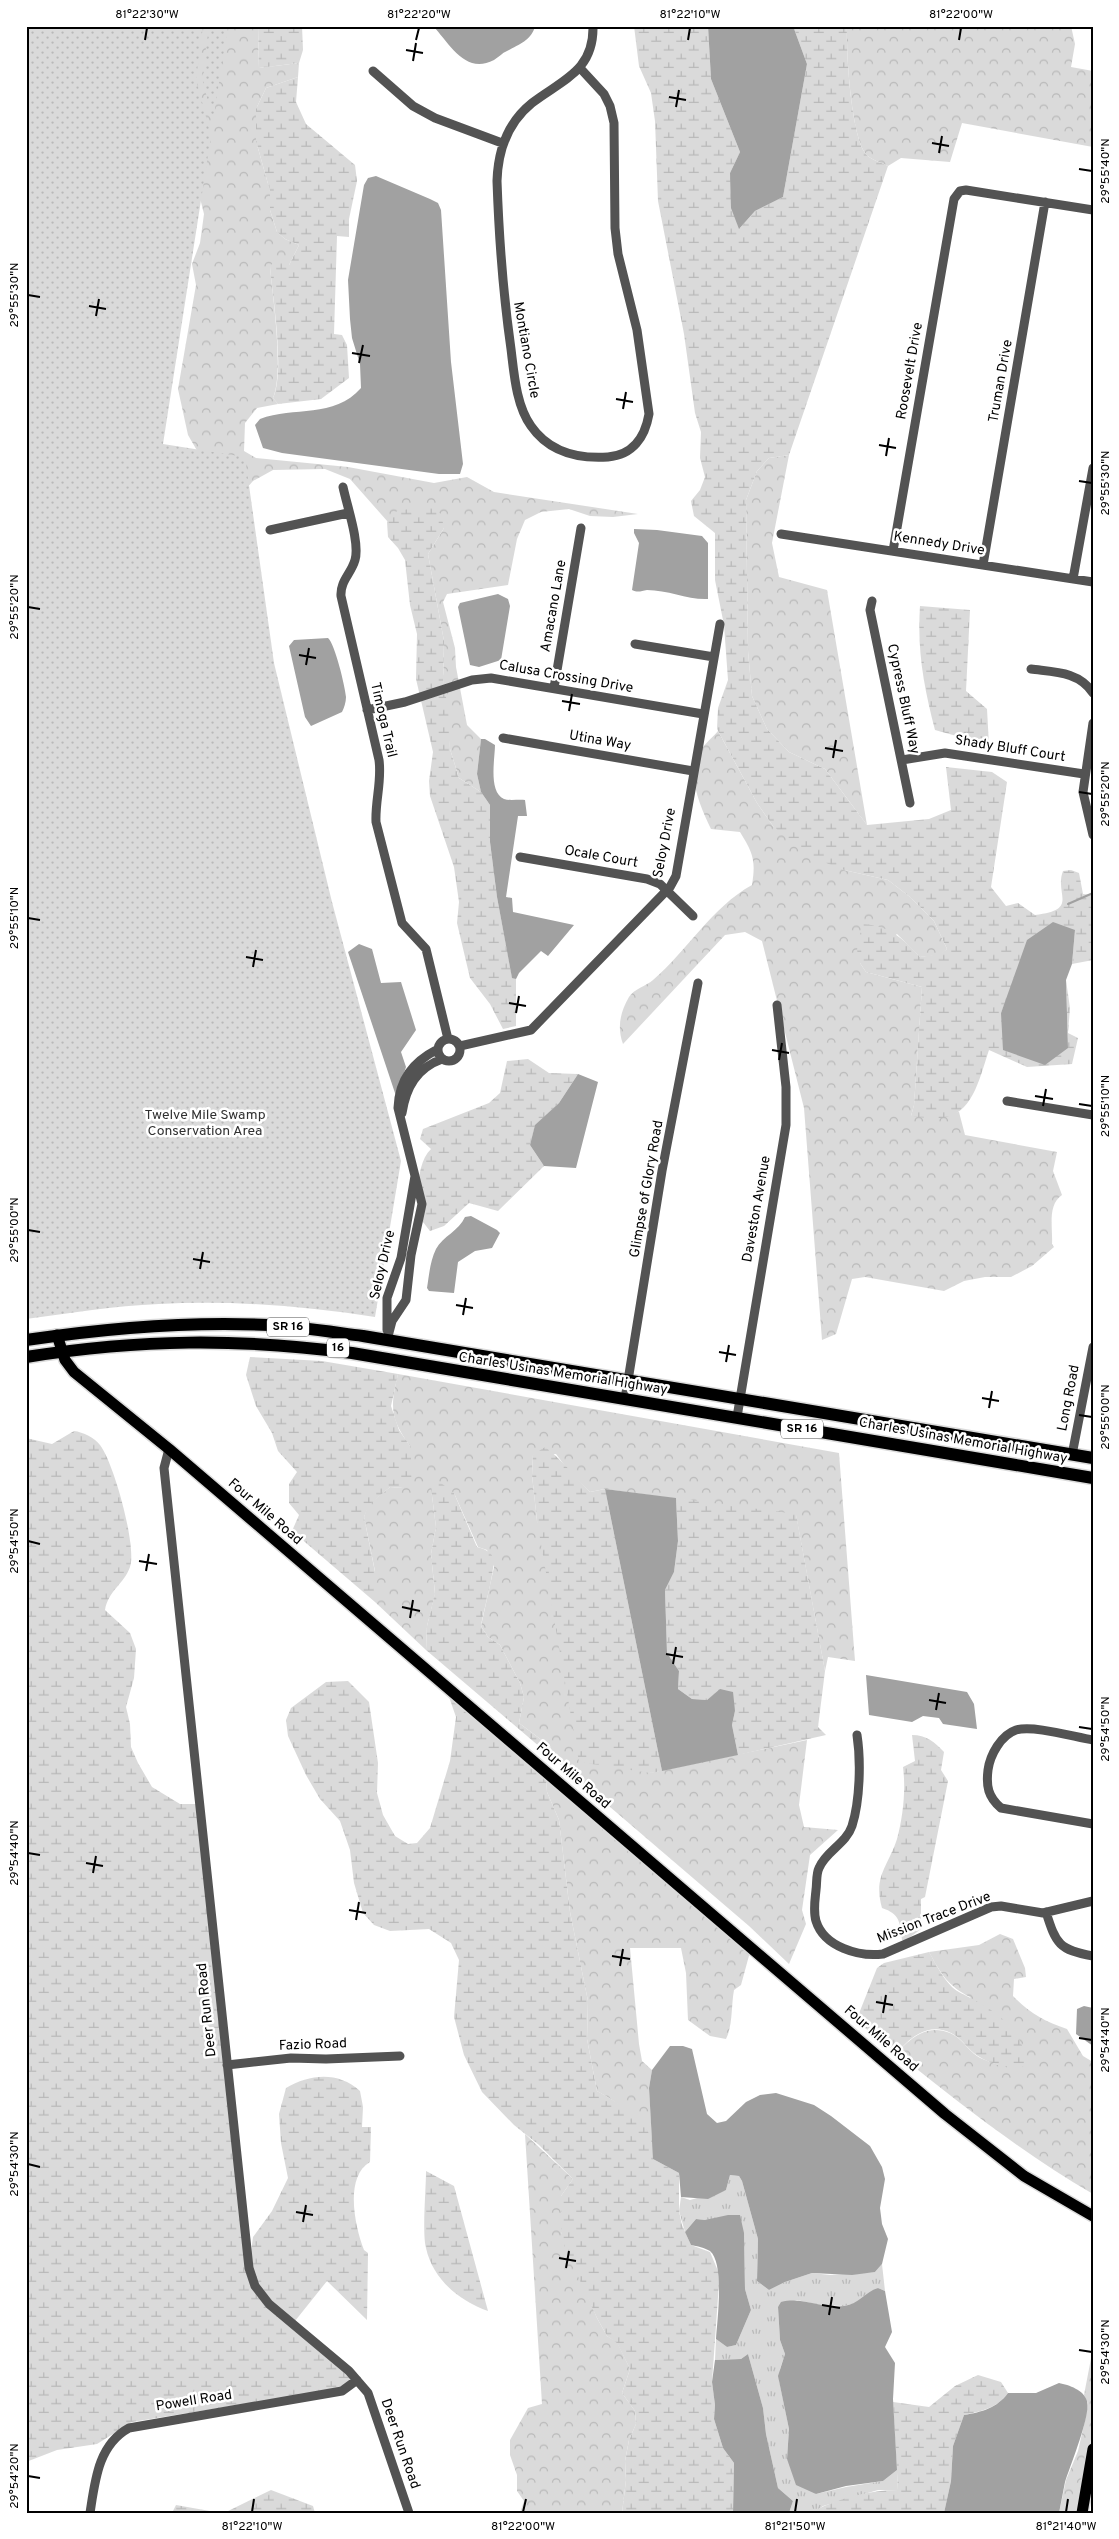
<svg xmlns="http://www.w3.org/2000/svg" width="1119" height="2539" font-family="Overpass,sans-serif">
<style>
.grass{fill:url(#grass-tufts)}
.forest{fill:url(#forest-crowns)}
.wetland{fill:url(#wetland-marsh)}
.park{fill:url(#park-dots)}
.water{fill:#a1a1a1}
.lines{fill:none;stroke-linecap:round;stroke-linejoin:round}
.stream{stroke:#a1a1a1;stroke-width:2}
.major-casing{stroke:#dbdbdb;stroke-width:14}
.highway-casing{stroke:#dbdbdb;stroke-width:15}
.minor{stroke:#535353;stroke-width:9}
.major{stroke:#000;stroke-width:11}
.highway{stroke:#000;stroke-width:12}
.ticks{fill:none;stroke:#000;stroke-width:2}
.labels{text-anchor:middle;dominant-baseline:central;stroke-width:5;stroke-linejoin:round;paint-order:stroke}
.shield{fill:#fff;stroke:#4c4c4c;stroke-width:1}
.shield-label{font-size:12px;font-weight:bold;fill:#000}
.street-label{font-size:14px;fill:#000;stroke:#fff}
.park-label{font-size:14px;fill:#313131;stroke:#fff}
.neatline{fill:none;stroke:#000;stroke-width:2}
.ticks-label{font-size:12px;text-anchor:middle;fill:#000}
</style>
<defs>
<pattern id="grass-tufts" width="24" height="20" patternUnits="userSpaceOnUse" patternTransform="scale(1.25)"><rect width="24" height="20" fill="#dadada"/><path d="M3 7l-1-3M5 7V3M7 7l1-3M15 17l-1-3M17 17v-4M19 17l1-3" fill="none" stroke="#b9b9b9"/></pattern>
<pattern id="forest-crowns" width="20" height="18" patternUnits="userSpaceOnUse" patternTransform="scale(1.25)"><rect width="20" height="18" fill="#dadada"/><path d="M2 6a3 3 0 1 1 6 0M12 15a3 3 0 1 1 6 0" fill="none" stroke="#b9b9b9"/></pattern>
<pattern id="wetland-marsh" width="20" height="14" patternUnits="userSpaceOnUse" patternTransform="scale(1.25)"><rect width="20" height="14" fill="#dadada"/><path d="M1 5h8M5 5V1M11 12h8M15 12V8" fill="none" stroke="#b9b9b9"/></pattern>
<pattern id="park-dots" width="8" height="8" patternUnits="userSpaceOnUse" patternTransform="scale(1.25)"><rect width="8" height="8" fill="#dadada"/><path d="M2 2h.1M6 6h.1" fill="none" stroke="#b9b9b9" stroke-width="1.8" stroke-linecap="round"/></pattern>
</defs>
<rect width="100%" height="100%" fill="#fff"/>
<path class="grass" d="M730,2175L739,2176L742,2181L758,2239L757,2281L769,2290L785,2282L812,2273L830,2275L875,2272L882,2264L885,2291L878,2288L856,2303L844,2306L820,2305L797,2300L778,2307L780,2340L785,2354L780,2369L779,2380L789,2429L787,2459L816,2494L846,2487L883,2481L897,2470L898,2490H878L823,2506L814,2513H789L793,2501L778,2488L766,2434L763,2408L748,2354L741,2359L715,2360L716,2339L727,2347L736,2345L751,2310L745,2289L744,2234L705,2220L696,2219L685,2232L679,2211L681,2197L690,2200L726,2190Z"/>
<path class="forest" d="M157,26H258L259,68L299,63L298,77L266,88L256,109V141L270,191V210L277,232L285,239L299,245L289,265L270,267C273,299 284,372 273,398L278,404L257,408L245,423L244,451L256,458L348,467L434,483L467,477L494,492L638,514L613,517L590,516L569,509L541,512L525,520L517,539L508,585L447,594L443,602L455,648L456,667L467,725L481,739L477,774L481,792L459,778L450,749L443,686L444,641L428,554L444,528L398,511L388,522L350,479L325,469L273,470L253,481L239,497L210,473L188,435L178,389L196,285L192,264L200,243L204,214Z
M847,26H1071L1075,44L1071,67L1093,71V147L962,123L950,162L901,158L888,166C882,163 869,159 865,153C851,133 846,52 847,26Z
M789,455L772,543L779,577L827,590L867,825L825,769L789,752L767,729L752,696L748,651L746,500L757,471L769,458Z
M718,731L757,803L773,826L844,870L888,880L910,897L934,921L947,949L940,955L920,957L897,934L860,963L866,972L922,987L914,1105L911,1116L959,1112L965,1135L1057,1152L1053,1171L1062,1195C1047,1205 1053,1228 1052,1244L1054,1247L1032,1266L1011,1277H985L964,1281L944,1291L865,1277L852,1279L836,1334L822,1340L804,1108L762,941L745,932L725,935L623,1044C617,1028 620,1012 629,997C634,989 646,986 653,980C688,950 712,907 752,885C756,860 753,853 740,832L711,829C701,808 687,778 698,755C702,746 712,738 718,731Z
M398,1374L839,1453L855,1661L828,1657L825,1671L796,1515L605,1489L590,1492L571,1474L556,1454L533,1455L532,1475L537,1521L650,1773L807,1740L799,1805L804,1827L838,1830L810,1855L802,1910L806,1924L789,1964L749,1926L547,1753L551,1747L519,1723L524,1697L520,1683L500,1645L488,1637L481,1626L494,1567L487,1550L478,1547L454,1493L431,1488L436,1527L431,1554L435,1594L427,1626L426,1650L375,1602V1571L364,1517L368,1505L390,1487L403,1488L410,1446C390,1418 390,1407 398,1374Z
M546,1778L750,1952L741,1985L734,1990C731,2006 733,2025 726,2039L710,2036L688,2020L686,1973L681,1948H630L639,2044L642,2061L652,2070L649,2088L652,2140C637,2118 621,2104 597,2091L587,2039L588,2001L570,1912L559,1820L547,1792Z
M1000,1934L1013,1939L1025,1968L1026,1977L1014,1979L1013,1996C1029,2013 1045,2022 1067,2029L1083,2056L1093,2062V2194C1023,2153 960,2104 897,2053C911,2037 928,2024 950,2033C961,2037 968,2050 977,2056C983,2060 992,2062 998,2065L970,1997C948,1986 941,1974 929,1952L979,1945Z
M525,2134L573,2179L561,2196V2232L597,2318L607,2336L617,2342L630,2369L622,2393L635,2411L636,2424L629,2440L625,2461L626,2480L622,2513H520L524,2501L517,2491V2475L510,2455V2440L528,2408L542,2404Z
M1093,2348V2429L1077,2513H1059L1066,2480L1078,2451L1086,2416L1088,2403L1084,2395Z"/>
<path class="wetland" d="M258,26H302L303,50L299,63L259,68Z
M634,26H708L711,79L740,152L730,173L740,228L755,211L783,197L807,64L793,26H847C846,52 851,133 865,153C869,159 882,163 888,166L789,455L769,458L757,471L746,500L748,651L752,696L767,729L789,752L825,769L867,825L929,819L951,810L946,767L992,772L1007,782L991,887L1006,906L1018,903L1035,915C1080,910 1054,894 1063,871L1071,870L1079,873L1083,894L1093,895V960L1072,964L1075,930L1009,993L1001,1013L1068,1048L1066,980L1070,1008L1068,1033L1078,1038L1072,1064L1027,1067L989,1050C981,1073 974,1111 947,1117C936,1120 922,1117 911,1116L914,1105L922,987L866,972L860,963L857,950L862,924C888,925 903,938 920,957L940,954L947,949L934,921L910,897L888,880L844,870L816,859L797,847L773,826L757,803L717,729L718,708L728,680L724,625L715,580V533L694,516L691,501L700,490L705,477L700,458L701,432L695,413L684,334L658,201L655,121L651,93L639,66Z
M298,77L296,102L306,124L355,165L357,181L349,219V237L337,236L334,334L342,335L347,345L349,378L321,399L278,404L273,398C285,371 273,300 270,267L275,259H281L289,265L299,245L285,239L277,232L270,210V191L256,141V109L266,88Z
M428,506L441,514L444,528L428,554L444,641L443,686L448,705L450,749L459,778L481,792L490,805V842L497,897L512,977L516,979V1026L503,1029L490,1004L470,978L457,923L459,902L454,867L430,796L429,781L433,752L416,679L417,634L410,605L405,560L398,548L388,537L387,522L397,511Z
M920,606L970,610L966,691L987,709L989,745L935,730C924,687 917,651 920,606Z
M528,1059L549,1073L578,1074L559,1103L535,1126L530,1145L544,1166L498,1211L469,1203L444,1226L430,1231C426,1226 421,1220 420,1214C416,1196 417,1162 431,1149L420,1139L423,1129L489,1103L500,1093L507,1061Z
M250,1357L322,1361L398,1374L391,1406L399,1430L410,1446L413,1481L403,1488L390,1487L369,1505L364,1517L375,1572V1602L292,1531L299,1515L289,1503V1484L297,1472L278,1451L272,1433L256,1406L246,1375Z
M74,1431C83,1432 95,1438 100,1445C114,1463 137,1547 130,1567C124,1584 108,1591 105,1610L130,1633L136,1649L134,1678L126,1707L130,1724L131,1747L138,1763L152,1787L180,1804H201L245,2267L253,2270L251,2252L253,2237L272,2211L288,2178L281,2143L279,2114L286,2088C310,2074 338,2071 360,2091L363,2107L362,2127H371L370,2162C344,2177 355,2227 364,2250L368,2253L367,2320L327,2281L295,2321L350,2371L356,2386L132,2422L97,2444L57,2450L26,2462V1438L52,1444Z
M545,1447C562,1459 575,1478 590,1492L605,1489L662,1771L650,1773L579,1762L537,1521L532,1475L533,1455Z
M437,1480L454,1493L477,1547C484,1549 491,1551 493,1558C496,1568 483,1613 481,1626L488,1637L500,1645L520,1683L524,1697L519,1723L551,1747L547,1753L426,1650L427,1626L435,1593L431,1554L436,1527L431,1488Z
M676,1498L796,1514L825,1671L818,1727L826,1735L738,1755L732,1725L735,1711L720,1690L707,1700L692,1699L678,1689L679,1671L667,1653L665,1590L674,1572L678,1541Z
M348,1681L369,1702L378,1763L377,1793L383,1815L395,1836L408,1844L417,1843L430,1828L450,1761L456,1717L448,1694L546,1778L547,1792L559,1820L570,1912L588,2001L587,2039L597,2091C617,2102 642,2117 652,2139C654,2145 653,2153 653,2159L679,2173V2211L682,2225L691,2245L710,2252L718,2271L719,2283L712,2382L715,2405L714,2419L723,2448L734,2463L733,2513H622L626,2480L625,2461L629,2440L636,2424L635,2411L622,2393L630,2369L617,2343L607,2336L597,2318L566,2250L561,2232V2196L573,2179L539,2145L514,2125L482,2092L464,2055L454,2017L459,1960L451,1943L429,1929L390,1931L374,1925L363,1913L354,1883L350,1850L340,1821L320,1799L306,1775L288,1736L286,1720L291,1708L326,1682Z
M912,1735C926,1735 935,1742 944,1752L941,1770L948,1781L925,1897L921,1899V1929L905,1941L902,1940C900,1922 900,1914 882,1908C873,1876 888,1867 897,1839C903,1817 906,1790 903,1767L915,1761Z
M929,1952C936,1964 942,1977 952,1987C957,1992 966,1995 972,1999C998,2012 1024,2032 1026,2063L1019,2070C1005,2067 990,2064 978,2056C968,2050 961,2037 951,2033C929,2022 910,2037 897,2053L856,2021L877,1968L884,1963Z
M426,2171L454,2186L488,2311C460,2301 433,2280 426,2248C422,2232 426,2190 426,2171Z
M978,2375L1001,2382L1008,2393C997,2408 982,2411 964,2415L953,2446L951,2481L944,2513H814V2511C839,2498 870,2490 898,2490L893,2402L929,2407L955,2386Z
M271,2490L313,2506L315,2513H224Z
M176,2505L221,2513H172Z"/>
<path class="park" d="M26,26H203L196,79L211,136L163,444L245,457L274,663L332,902L401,1161L375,1317C303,1306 231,1300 159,1304C114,1306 70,1313 26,1319Z
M209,26H228L213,121L202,78Z"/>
<path class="water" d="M433,26H535C532,40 518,45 507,51C502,53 499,57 494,60C465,75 450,44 433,26Z
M708,26H793L807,64L783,197L755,211L739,229L731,208L730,173L740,152L711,79Z
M376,176L430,199L438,203L441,210L451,362L463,464L460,474H439L282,453L263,448L255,425L260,419C294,406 334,419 361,388L360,364L352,338L350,319L348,280L364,185L368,178Z
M634,529L657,530L702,536L708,543V599C688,600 668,590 647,590C641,591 638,593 632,590L639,543L634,533Z
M498,594L508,599L510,606L501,660L479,667L470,665L458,607L460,603Z
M328,638C335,644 345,686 346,697C346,702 344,708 342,712L311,726L305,717L289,646L294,640Z
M481,739H485L495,745C495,758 488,792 504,799C510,801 519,799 525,800L527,816H518L506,897L512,898L513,912L574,925L548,956L541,951L519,973L516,979L512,978L497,897L490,842V805L481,792L477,774Z
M1053,922L1075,930L1072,964L1066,980L1068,1048L1045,1065L1003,1050L1001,1013L1027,940Z
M359,944L372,949L381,983L401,982L416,1030L401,1052L406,1067L396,1096L348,952Z
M578,1074L598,1082L576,1168L544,1166L530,1145L535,1125L559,1103Z
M471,1216L497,1230L500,1233L492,1248L475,1251L458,1262L454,1293L429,1291L427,1288C429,1276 430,1261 436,1249C443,1236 459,1231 465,1217Z
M605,1489L676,1498L678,1541L674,1572L665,1590L667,1653L679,1671L678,1689L692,1699L707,1700L720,1689L733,1692L735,1711L732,1725L738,1755L662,1771Z
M866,1675L967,1692L974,1704L977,1729L943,1724L939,1718L923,1716L912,1722L869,1715Z
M1084,2006L1093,2008V2046L1076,2034L1077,2009Z
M670,2046H683L692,2049L707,2114L717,2123L726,2121L746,2102L760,2095L776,2093L814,2105L831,2116L870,2146L882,2167L885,2179L880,2208L882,2224L888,2239L882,2264L875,2272L852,2275L812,2273L785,2282L769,2290L757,2281L758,2239L742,2181L739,2176L730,2175L726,2190L708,2199L681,2197L679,2173L653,2159L649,2088L652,2070Z
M728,2215H740L744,2233L745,2289L751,2310L736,2345L727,2347L716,2339C717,2321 725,2264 710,2251C705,2248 697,2246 691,2245L685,2232L696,2219L705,2220Z
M878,2288L885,2291L892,2332L885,2347L895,2363L893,2399L897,2470L883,2481L846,2486L816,2494L796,2485L787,2459L789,2429L778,2376L785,2354L780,2340L778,2307L781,2302C802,2296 822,2309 844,2306C859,2304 865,2292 878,2288Z
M748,2354L763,2408L766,2434L778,2488L793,2501L789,2513H733L734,2463L723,2448L714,2419L715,2405L712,2382L715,2360L741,2359Z
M1059,2383C1069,2385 1084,2390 1087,2401C1091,2415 1070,2466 1065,2482C1063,2492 1061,2503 1059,2513H944L951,2481L953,2446L964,2415C982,2412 997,2408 1008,2393H1036Z"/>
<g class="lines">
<path class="stream" d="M1068,904L1093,893"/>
<defs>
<path id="major" d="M57,1335L65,1360L74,1372L169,1449L945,2114L1024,2176L1093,2216
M1082,2513L1093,2449"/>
<path id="highway" d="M26,1340C107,1328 187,1321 269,1325C300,1327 332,1332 363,1336L1093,1458
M26,1357C141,1339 237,1338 352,1353L1093,1478"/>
</defs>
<use href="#major" class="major-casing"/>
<use href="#highway" class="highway-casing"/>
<path class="minor" d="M580,68L604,94L610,106L614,123L615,228L618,254L637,330L649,414C645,437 633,455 608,457C578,459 549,452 531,426C516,405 514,373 511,349C503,293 499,238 497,181C498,151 507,123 532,103C562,80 594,71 593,26
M373,71L413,106L435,118L502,143
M343,487C347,506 360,543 355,560C351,574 340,581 341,596L379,760C382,781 375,801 376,822L402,923L426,949L448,1039
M270,530L348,513
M781,534L1093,582
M893,551L954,199L960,191L966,190L1093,210
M983,565L1045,202
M1073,579L1093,468
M872,601L870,610L910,803
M635,644L714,657
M1031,669C1053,672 1079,671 1093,693
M554,688L581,528
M367,710L405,702L472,680L491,678L703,714
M1093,723L1083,792L1093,835
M503,738L693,771
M902,760L945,753L1084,774
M520,857L647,879L660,884L693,916
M438 1050a11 11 0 1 1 22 0a11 11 0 1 1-22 0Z
M460,1046L531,1030L670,887L676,876L720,624
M1007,1101L1093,1115
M402,1113C406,1087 417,1068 442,1059
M387,1330V1298L401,1258L415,1176
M387,1340L392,1321L406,1300L411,1255L422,1204L398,1108C399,1079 413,1062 438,1049
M625,1399L662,1171L698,983
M737,1417L786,1125V1087L777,1005
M169,1449L164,1468L166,1487L249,2268L255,2286L269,2304L349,2371L368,2393L409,2513
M1072,1455L1093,1347
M857,1735C861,1761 860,1801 852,1826C846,1844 826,1851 819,1868C816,1874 817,1883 816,1890C815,1900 813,1911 816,1921C824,1947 859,1957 883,1954L991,1907L1001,1906L1043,1913L1093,1901
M1093,1740C1074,1737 1034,1725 1016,1730C1001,1735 990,1755 988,1770C986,1786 988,1797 1001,1808L1093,1824
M1046,1912C1056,1944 1059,1950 1093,1956
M227,2065L291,2058L326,2059L400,2056
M90,2513C95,2481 98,2445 129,2428L342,2391L357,2380"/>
<use href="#major" class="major"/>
<use href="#highway" class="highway"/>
</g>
<path class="ticks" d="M145,40L147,28M416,40L419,28M688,40L690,28M959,40L961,28M406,50L423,53M413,61L416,43M669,97L686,100M676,107L679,90M932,143L949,146M939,153L942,136M1079,169L1092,171M28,295L40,297M89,306L106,309M96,316L99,299M352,353L370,356M359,363L363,345M616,399L633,402M623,409L626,392M879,445L896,448M886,456L889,438M1079,481L1092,483M28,607L40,609M299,655L316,658M306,665L309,648M562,701L580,704M569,711L572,694M825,748L843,751M833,758L836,740M1079,792L1092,794M28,918L40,920M246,957L263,960M253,967L256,950M509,1003L526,1006M516,1013L519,996M772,1050L789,1053M779,1060L782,1043M1035,1096L1053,1099M1079,1104L1092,1106M1043,1106L1046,1089M28,1230L40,1232M193,1259L210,1262M200,1269L203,1252M456,1305L473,1308M463,1315L466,1298M719,1352L736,1355M726,1362L729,1345M982,1398L999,1401M989,1408L992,1391M1079,1415L1092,1417M28,1541L40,1544M139,1561L157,1564M146,1571L149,1554M402,1607L420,1611M410,1618L413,1600M666,1654L683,1657M673,1664L676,1647M929,1700L946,1703M936,1710L939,1693M1079,1727L1092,1729M28,1853L40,1855M86,1863L103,1866M93,1873L96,1856M349,1910L366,1913M356,1920L359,1902M612,1956L630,1959M620,1966L623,1949M876,2002L893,2005M883,2013L886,1995M1079,2038L1092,2040M28,2164L40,2167M296,2212L313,2215M303,2222L306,2205M559,2258L576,2261M566,2268L569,2251M822,2305L840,2308M829,2315L832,2297M1079,2350L1092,2352M28,2476L40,2478M252,2512L254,2499M523,2512L526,2499M795,2512L797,2499M1066,2512L1068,2499"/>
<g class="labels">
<g class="shield">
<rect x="267" y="1317.5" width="42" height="19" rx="4"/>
<rect x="327" y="1338.5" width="22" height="19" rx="4"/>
<rect x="781" y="1419.5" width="42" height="19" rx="4"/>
</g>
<g class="shield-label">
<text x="288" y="1327">SR 16</text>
<text x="338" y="1348">16</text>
<text x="802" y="1429">SR 16</text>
</g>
<g class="street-label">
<text transform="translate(526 350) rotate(80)">Montiano Circle</text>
<text transform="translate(910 371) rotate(-80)">Roosevelt Drive</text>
<text transform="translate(1001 381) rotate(-80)">Truman Drive</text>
<text transform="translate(939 544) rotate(9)">Kennedy Drive</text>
<text transform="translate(554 606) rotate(-80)">Amacano Lane</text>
<text transform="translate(566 677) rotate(10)">Calusa Crossing Drive</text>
<text transform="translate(903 699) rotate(78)">Cypress Bluff Way</text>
<text transform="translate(383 720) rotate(77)">Timoga Trail</text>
<text transform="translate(600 741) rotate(10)">Utina Way</text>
<text transform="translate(1010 749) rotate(9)">Shady Bluff Court</text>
<text transform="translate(665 843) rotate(-79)">Seloy Drive</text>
<text transform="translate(601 857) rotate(10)">Ocale Court</text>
<text transform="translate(647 1189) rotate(-80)">Glimpse of Glory Road</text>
<text transform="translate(757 1209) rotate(-80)">Daveston Avenue</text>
<text transform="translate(383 1265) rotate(-77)">Seloy Drive</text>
<text transform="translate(563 1374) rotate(9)">Charles Usinas Memorial Highway</text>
<text transform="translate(1069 1398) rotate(-79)">Long Road</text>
<text transform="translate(963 1441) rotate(10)">Charles Usinas Memorial Highway</text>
<text transform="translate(265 1512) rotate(41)">Four Mile Road</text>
<text transform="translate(573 1776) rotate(41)">Four Mile Road</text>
<text transform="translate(934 1918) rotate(-21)">Mission Trace Drive</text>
<text transform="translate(207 2010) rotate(-96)">Deer Run Road</text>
<text transform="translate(881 2039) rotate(41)">Four Mile Road</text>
<text transform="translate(313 2045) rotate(-2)">Fazio Road</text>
<text transform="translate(194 2401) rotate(-9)">Powell Road</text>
<text transform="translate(400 2444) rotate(71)">Deer Run Road</text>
</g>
<g class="park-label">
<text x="205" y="1115">Twelve Mile Swamp<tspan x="205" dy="16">Conservation Area</tspan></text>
</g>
</g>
<rect width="1119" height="2539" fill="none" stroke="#ffffff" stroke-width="55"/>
<rect x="28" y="28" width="1064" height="2484" class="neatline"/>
<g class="ticks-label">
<text x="147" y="18">81°22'30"W</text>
<text x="419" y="18">81°22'20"W</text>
<text x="690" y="18">81°22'10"W</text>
<text x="961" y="18">81°22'00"W</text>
<text transform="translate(1105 171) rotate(-90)" y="4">29°55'40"N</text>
<text transform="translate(14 295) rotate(-90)" y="4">29°55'30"N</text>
<text transform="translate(1105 483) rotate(-90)" y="4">29°55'30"N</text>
<text transform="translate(14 607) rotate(-90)" y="4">29°55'20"N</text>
<text transform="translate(1105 794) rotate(-90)" y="4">29°55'20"N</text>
<text transform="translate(14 918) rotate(-90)" y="4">29°55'10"N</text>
<text transform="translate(1105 1106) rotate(-90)" y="4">29°55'10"N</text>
<text transform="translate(14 1230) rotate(-90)" y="4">29°55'00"N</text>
<text transform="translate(1105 1417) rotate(-90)" y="4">29°55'00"N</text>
<text transform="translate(14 1541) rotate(-90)" y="4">29°54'50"N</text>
<text transform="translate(1105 1729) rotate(-90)" y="4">29°54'50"N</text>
<text transform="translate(14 1853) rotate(-90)" y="4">29°54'40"N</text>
<text transform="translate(1105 2040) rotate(-90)" y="4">29°54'40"N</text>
<text transform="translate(14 2164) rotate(-90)" y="4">29°54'30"N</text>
<text transform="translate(1105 2352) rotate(-90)" y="4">29°54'30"N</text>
<text transform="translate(14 2476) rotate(-90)" y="4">29°54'20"N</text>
<text x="252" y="2530">81°22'10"W</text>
<text x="523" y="2530">81°22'00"W</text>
<text x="795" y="2530">81°21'50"W</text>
<text x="1066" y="2530">81°21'40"W</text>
</g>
</svg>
